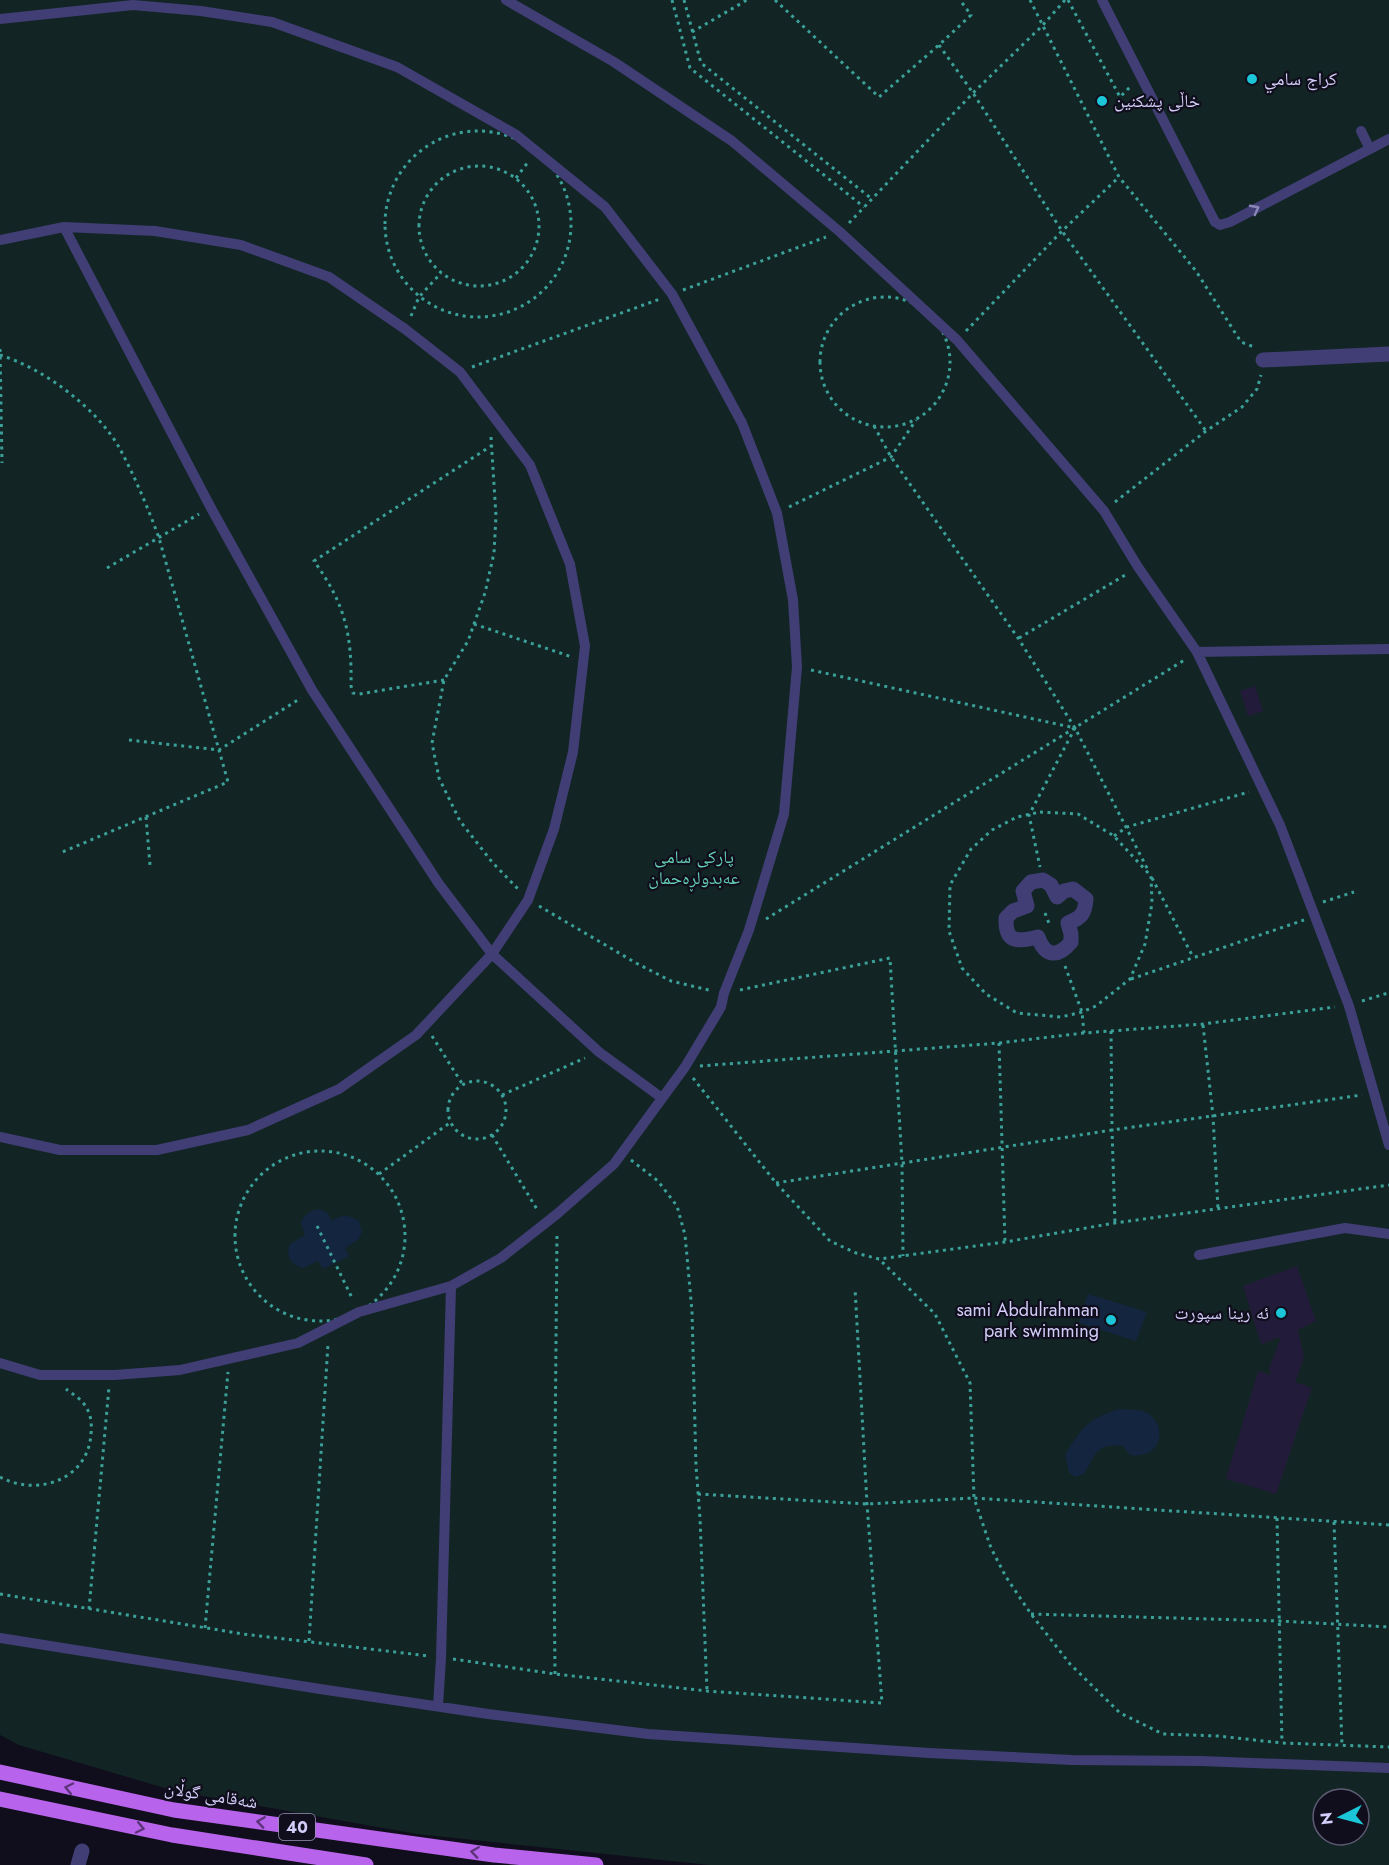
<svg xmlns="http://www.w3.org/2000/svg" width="1389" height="1865" font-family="Jost,'Noto Naskh Arabic',sans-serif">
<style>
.green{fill:#122524;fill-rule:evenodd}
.water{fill:#13253f}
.building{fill:#221c3a}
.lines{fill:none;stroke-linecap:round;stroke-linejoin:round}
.path{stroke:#3ba099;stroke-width:3;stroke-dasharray:3 4.5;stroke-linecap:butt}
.lane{stroke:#403e75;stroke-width:10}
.street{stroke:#403e75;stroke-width:15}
.primary{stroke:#b863eb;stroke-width:15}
.oneway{stroke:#8a86b7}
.oneway2{stroke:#5c3479}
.poi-dot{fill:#1bc6d8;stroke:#100e1c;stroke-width:2}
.labels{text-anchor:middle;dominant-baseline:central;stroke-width:4.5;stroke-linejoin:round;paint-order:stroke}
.shield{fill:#100e1c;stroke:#9894b7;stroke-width:1.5}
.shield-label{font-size:16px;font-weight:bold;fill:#d3cef9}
.poi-label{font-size:18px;fill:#d3cef9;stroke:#100e1c;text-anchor:start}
.park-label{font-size:18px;fill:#64cfb4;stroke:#100e1c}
.street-label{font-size:18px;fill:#d3cef9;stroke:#100e1c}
</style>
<rect width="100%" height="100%" fill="#100e1c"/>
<path class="green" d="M0,0H1389V1865H710L417,1834L175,1791L19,1745L0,1735ZM1323,1799H1359V1835H1323Z"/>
<path class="water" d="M319,1209L328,1213L331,1221C342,1215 348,1214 359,1221L362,1232L359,1239L345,1248L349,1256L323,1269L318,1261L303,1268C291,1264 285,1257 290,1244L305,1235L301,1223C304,1214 309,1211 319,1209Z
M1088,1294L1147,1312L1136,1341L1079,1323Z
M1119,1409C1126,1410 1137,1409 1143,1411C1169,1421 1164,1460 1130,1455L1123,1446C1096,1443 1096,1454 1084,1474L1076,1477L1069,1473L1065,1455C1082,1427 1088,1419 1119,1409Z"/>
<path class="building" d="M1255,686L1263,711L1248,716L1240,691Z
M1297,1266L1316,1321L1298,1330L1304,1358L1295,1382L1312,1388L1276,1494L1226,1479L1258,1371L1271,1375L1269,1368L1281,1337L1261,1344L1243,1286Z"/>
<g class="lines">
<path class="path" d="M672,0L690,68L864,207
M684,0L701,63L872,199
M775,0L879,97L939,45L971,15L960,0
M1030,0L1119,177L1196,271L1241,342L1254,347
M1068,0L1120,97L1131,86
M692,32L747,0
M939,45L973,93L1062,231L1206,431
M385 224a93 93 0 1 1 186 0a93 93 0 1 1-186 0Z
M419 226a60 60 0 1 1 120 0a60 60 0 1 1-120 0Z
M516,178L528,162
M849,223L973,93L1042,26L1065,0
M683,290L826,237
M820 362a65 65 0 1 1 130 0a65 65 0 1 1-130 0Z
M411,316L419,297L441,273
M966,331L1062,231L1119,177
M0,349L2,463
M0,355C43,368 98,409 120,449C135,477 148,508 159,538L228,782L60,853
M472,367L660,299
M874,426L891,457L1018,638L1075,728L1148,870
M491,437L496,516L494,553L485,593L468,641L444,680L432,743L439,778L460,821L492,862L518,889
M1115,502L1206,431L1242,407L1257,389L1261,375
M789,507L891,457L916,420
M107,568L199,514
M474,624L572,657
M1019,638L1127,574
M811,670L1075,728L1029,815L1040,867
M444,680L359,694L353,693L351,686C352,634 345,604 314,561L491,446
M129,740L219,750L301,698
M1040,812L1078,814L1114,836L1151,876L1152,903L1145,944L1130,979L1096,1006L1082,1012L1061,1017L1017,1013L986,994L962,968L949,931L950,885L971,849L992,830L1017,817Z
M146,817L150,865
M1114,836L1127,827L1249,792
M1152,878L1193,957
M1323,902L1354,892
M539,906L636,963L671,981L713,991
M1045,913L1050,926
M766,919L1186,659
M1065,966L1082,1012L1084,1033
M1131,979L1304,920
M740,990L890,958L902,1163L903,1256
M1362,1001L1388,993
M1203,1025L1213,1116L1218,1209
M1111,1031L1112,1130L1115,1223
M432,1036L463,1085
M999,1043L1005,1242
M700,1066L999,1043L1084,1033L1203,1024L1335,1007
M693,1078L776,1183L830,1241L856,1253L879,1259L1005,1242L1115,1223L1389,1185
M448 1110a29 29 0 1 1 58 0a29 29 0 1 1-58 0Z
M502,1095L585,1058
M492,1135L538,1211
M235 1236a85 85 0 1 1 170 0a85 85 0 1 1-170 0Z
M631,1160L658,1181L677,1206L685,1235L692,1311L696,1466L700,1518L707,1691
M379,1174L451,1122
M776,1183L1112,1130L1362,1095
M317,1226L353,1300
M0,1477C37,1497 88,1480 91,1434C92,1423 91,1413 84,1404C80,1398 71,1393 66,1389
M698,1494L867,1504L974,1498L970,1383L935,1314L879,1259
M1277,1518L1282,1743
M1334,1522L1342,1746
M1389,1525L974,1498L991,1548L1006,1577L1031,1614L1070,1664L1120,1713L1163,1734L1218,1736L1282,1743L1389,1747
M0,1594L243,1634L429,1656
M89,1609L109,1387
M1031,1614L1279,1621L1389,1627
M205,1628L228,1372
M309,1641L328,1344
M453,1659L555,1674L707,1691L882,1703L867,1504L855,1288
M555,1674L554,1561L557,1232"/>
<path class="lane" d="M506,0L614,62L732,141L840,232L957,340L1104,511L1138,567L1197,652L1280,825L1349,1006L1389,1145
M1102,0L1215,222L1220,225L1230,222L1389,139
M0,19L133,5L201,11L272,22L397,67L515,134L605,207L672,294L742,423L777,513L793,600L797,667L784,814L749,930L724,993L721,1007L685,1067L614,1164L557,1214L501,1258L451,1286L359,1312L298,1343L180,1370L115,1375H40L0,1363
M1361,131L1370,149
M64,227L211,508L312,690L439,884L492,954L599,1052L662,1098
M0,240L64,227L155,231L241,245L329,277L405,329L460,372L530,465L570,564L585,646L573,752L554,829L528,900L492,954L416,1035L339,1089L248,1130L157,1150H60L0,1137
M1197,652L1389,649
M1199,1255L1345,1228L1389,1234
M0,1638L320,1689L488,1714L648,1734L929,1753L1072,1760L1201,1761L1389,1768
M438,1706L441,1658L451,1286"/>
<path class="street" d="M1263,360L1389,354
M1043,880L1051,885L1057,897L1064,891L1073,889L1086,899C1085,914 1081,918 1068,923L1071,934V942C1058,958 1045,957 1038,937C1017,942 1005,943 1006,918L1013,911L1027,906L1023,891L1031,882Z
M78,1865L82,1851"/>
<path class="primary" d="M0,1772L174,1810L494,1855L596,1865
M0,1799L172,1835L366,1865"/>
</g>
<defs><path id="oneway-chevron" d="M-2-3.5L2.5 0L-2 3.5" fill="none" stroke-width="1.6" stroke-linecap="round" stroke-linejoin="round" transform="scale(1.5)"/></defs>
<use class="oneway" href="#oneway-chevron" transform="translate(1255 209) rotate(-28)"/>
<g class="oneway2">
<use href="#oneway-chevron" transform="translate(69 1788) rotate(-168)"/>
<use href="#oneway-chevron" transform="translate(261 1822) rotate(-172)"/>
<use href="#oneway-chevron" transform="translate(140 1828) rotate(12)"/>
<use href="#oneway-chevron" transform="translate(475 1852) rotate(-172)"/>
</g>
<g class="poi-dot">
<circle cx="1252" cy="79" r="6"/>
<circle cx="1102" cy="101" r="6"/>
<circle cx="1281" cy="1313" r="6"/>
<circle cx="1111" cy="1320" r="6"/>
</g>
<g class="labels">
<rect class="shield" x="279" y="1814" width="36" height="26" rx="4.5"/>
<g class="shield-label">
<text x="297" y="1827">40</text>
</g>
<g class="poi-label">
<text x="1264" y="79">کراج سامي</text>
<text x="1114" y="101">خاڵی پشکنین</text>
<text x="1099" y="1310" text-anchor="end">sami Abdulrahman<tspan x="1099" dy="21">park swimming</tspan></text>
<text x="1269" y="1313" text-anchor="end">ئه رينا سپورت</text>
</g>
<g class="park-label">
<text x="694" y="857">پارکی سامی<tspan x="694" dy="21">عەبدولڕەحمان</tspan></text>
</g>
<g class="street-label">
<text transform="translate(211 1795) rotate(9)">شەقامی گوڵان</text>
</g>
</g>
<g transform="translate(1341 1817) rotate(264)"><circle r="28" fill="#100e1c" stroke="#5e5b74" stroke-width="1.5"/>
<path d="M0-4.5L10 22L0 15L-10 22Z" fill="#1bc6d8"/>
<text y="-9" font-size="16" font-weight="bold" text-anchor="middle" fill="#d3cef9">N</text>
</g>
</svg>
